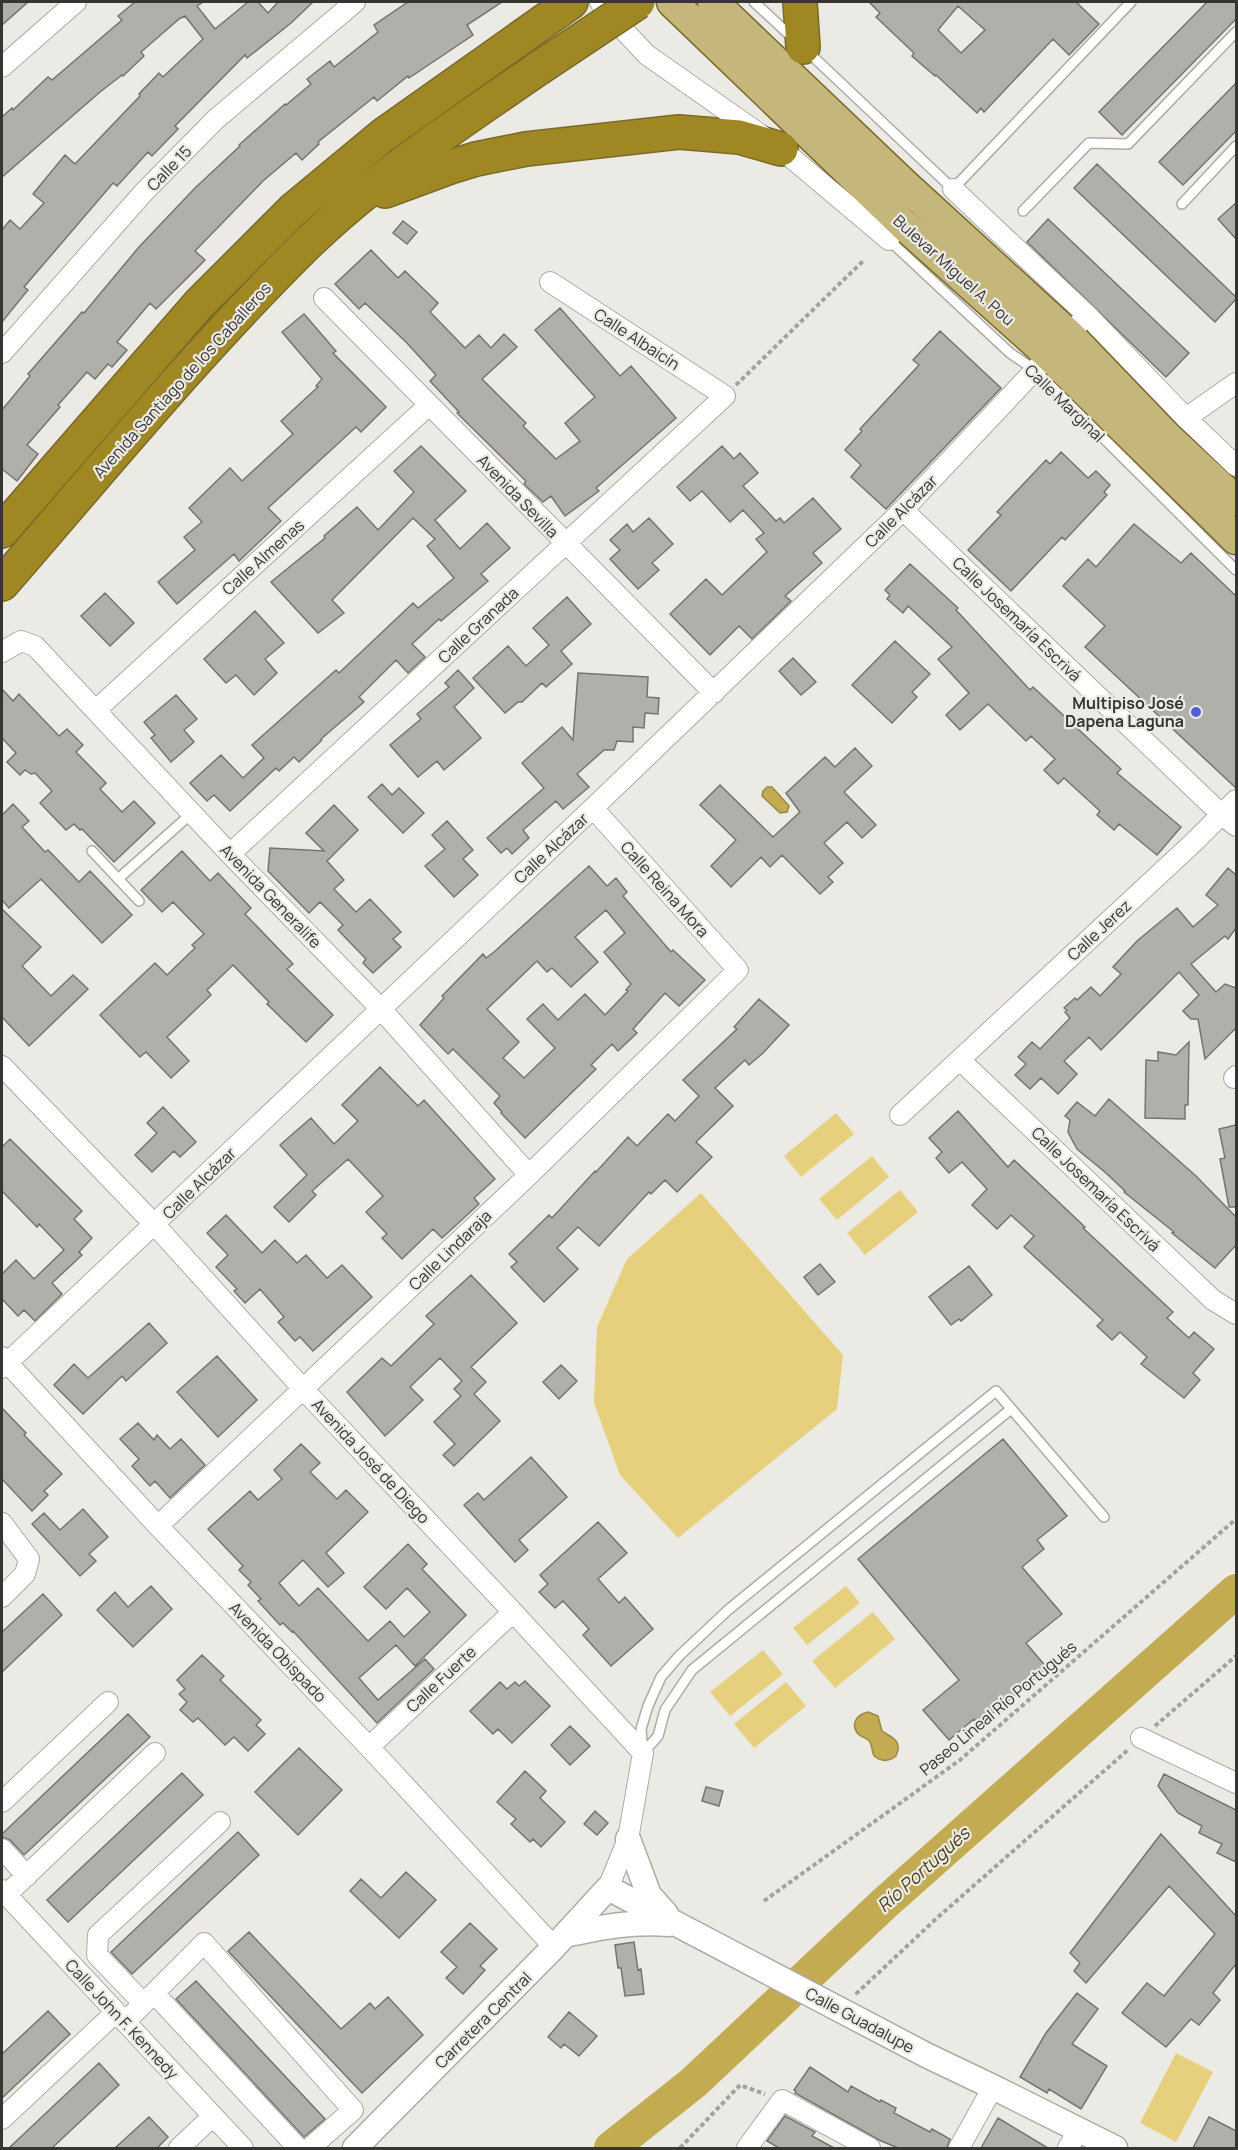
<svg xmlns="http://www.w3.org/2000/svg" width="1238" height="2150" font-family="Manrope,sans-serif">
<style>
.green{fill:#e6d07e}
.water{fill:#c3ab51;stroke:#998848;stroke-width:1.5}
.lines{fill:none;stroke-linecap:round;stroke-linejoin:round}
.river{stroke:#c3ab51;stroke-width:34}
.building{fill:#b1afa9;stroke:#75746e;stroke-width:1.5;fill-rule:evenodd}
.service-casing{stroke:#acaba5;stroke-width:12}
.minor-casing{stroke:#acaba5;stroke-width:22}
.tertiary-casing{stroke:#acaba5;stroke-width:27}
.primary-casing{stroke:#7a6a29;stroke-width:33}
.motorway-casing{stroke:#7a6a29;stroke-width:36}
.path{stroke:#a4a29e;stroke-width:4;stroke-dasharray:4.5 3;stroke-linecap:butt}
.service{stroke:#fff;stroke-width:9}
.minor{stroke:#fff;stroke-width:20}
.tertiary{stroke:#fff;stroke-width:24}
.primary{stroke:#c5b77c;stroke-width:30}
.motorway{stroke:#9f8724;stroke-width:33}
.motorway-bridge-casing{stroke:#7a6a29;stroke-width:36;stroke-linecap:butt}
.motorway-bridge{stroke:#9f8724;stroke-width:33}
.poi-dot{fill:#545fd5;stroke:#eceae4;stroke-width:2}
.labels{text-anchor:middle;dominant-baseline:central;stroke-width:4.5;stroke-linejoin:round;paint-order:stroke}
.street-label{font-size:16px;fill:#363533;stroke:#eceae4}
.poi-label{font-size:16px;font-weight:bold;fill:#363533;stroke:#eceae4;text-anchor:end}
.water-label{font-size:18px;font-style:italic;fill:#493f18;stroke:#eceae4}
</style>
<rect width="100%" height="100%" fill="#eceae4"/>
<path class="green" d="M836,1113L854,1134L801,1177L784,1156Z
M872,1156L889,1177L837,1220L819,1199Z
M900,1190L918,1212L865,1255L847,1233Z
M701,1193L843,1355L837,1409L678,1538L620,1475L594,1403L597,1327L627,1259Z
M846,1586L860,1603L807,1645L793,1628Z
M873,1612L895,1639L835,1688L812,1661Z
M763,1650L783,1674L730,1716L710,1692Z
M786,1682L806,1706L754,1748L734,1724Z
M1176,2053L1213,2072L1176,2142L1140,2123Z"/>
<path class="water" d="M767,787H772L789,806L787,812L780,813L762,796L763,791Z
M868,1712L878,1716L882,1731C892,1738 903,1740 896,1756C888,1762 882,1762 874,1756C872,1751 872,1746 870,1742C867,1737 862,1738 858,1734C850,1724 857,1714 868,1712Z"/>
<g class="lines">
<path class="river" d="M611,2148L693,2083L886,1902L1236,1591"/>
</g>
<path class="building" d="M2,2H28L2,25Z
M135,2H203L197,6L215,29L248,2H258L268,13L278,2H313L291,23L247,58L245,55L175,126L178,129L152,156L148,152L117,186L113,183L24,287L28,290L2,322V230L10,220L20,229L44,203L33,194L65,155L75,164L140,96L139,94L159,73L163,77L203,39L185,16L179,19L141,52L144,56L123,76L122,75L100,92L2,177V117L12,108L13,110L48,77L52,80L122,20L118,16Z
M408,2H502L467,25L473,35L409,78L408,76L377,101L374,97L318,142L319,144L302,160L296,153L263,181L195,251L205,260L156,309L150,303L117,342L127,350L112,367L108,364L95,379L87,372L58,405L60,407L27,445L38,454L17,481L2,469V410L30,376L28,374L82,312L84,313L139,247L195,188L240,146L239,145L285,104L286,105L311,84L307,79L330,61L334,67L378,32L374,25Z
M869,2H1076L1099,24L1069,55L1053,39L984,112L981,108L977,113L936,75L935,76L912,56L914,53L876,17L880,13ZM958,6L985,30L961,53L938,30Z
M1207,2H1236V19L1122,135L1099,112Z
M1236,83V131L1183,185L1159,162Z
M1097,164L1236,297V299L1215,322L1074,188Z
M1236,203V239L1218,219Z
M1048,219L1189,353L1166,377L1027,242Z
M403,221L417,232L407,244L393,233Z
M371,250L398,278L405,271L438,303L430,312L465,348L479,335L491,348L504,334L517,347L482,379L526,423L523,426L556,459L580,441L565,423L595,397L535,330L560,308L620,376L631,366L676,418L596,488L599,491L565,516L551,496L543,502L524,484L526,481L457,413L459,412L430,381L436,375L406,342L365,303L359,309L335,284Z
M304,314L336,351L333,353L386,407L361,432L356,427L268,508L281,521L239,561L234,554L177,604L158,582L195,550L184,537L202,522L189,508L230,468L242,481L293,434L281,421L318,387L316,386L322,379L282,332Z
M940,331L1001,388L886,509L851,477L861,465L845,450L862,431L860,429L919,365L913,360Z
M421,446L466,491L435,520L460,549L487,523L510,548L481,574L488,581L441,621L439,619L412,644L425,657L408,673L396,660L359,697L364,702L321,739L322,740L299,762L294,757L279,771L276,768L230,811L214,795L207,801L190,783L221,755L243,778L264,758L252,745L336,670L339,673L413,603L418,608L454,578L427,546L435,539L413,518L332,600L344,613L318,633L271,582L325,538L324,536L357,507L378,530L414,492L394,471Z
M722,446L734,459L740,453L758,473L743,486L776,521L780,518L784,523L813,498L841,529L813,553L822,563L785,596L791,601L752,639L739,626L710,655L670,614L706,579L722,595L767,552L756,539L764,533L743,510L730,522L702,491L690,501L677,487Z
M1061,452L1088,478L1096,471L1110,485L1104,492L1107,495L1065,540L1062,537L1011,591L968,550L1001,515L997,512L1046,460L1050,464Z
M649,518L673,544L652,563L659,570L638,589L610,559L620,550L610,540L627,524L633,532Z
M1134,524L1181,563L1191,553L1236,596V788L1085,647L1105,626L1063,586L1088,559L1096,567Z
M910,564L958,608L956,610L1030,690L1033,687L1121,769L1117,773L1181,827L1157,855L1119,824L1114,830L1097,815L1100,811L1064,778L1058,784L1044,770L1055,759L1031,736L1026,741L988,704L960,730L946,715L969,693L938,659L952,647L908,606L903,613L887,599L890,595L885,590Z
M105,593L134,623L110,646L81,616Z
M567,597L591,624L561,651L572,664L546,687L542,683L522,702H518L505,713L473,678L508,646L526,666L549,645L533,628Z
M255,611L284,643L265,659L277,673L254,695L236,675L226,683L204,659Z
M895,641L930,674L912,692L917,697L892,723L852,685Z
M793,658L816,682L801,695L779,671Z
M458,670L474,688L454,707L481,738L444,770L437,761L418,777L390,745L421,719L417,714L449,687L445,683Z
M578,673L648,677L647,697L659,698L658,714L645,713L644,728L633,727V742L617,741L614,750H604L577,774L589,787L563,809L556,801L523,830L529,838L512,854L507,848L501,853L487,838L544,788L522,763L562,727L573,740Z
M2,689L13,701L19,694L59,736L67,729L83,745L76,752L106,783L100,789L122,812L134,801L155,823L114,862L82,829L80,830L74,824L66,830L40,803L52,791L35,773L31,774L25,770L20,775L7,762L16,753L2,738Z
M176,695L197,719L184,730L194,742L171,762L151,738L155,735L144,722Z
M855,748L872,766L844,792L876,825L862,838L847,822L824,843L843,863L828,877L833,882L820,894L782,855L770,867L761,857L731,887L711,866L736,840L700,805L720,785L773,837L800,812L786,793L825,757L835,767Z
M382,784L392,795L399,788L424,813L403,833L368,797Z
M13,804L29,821L22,827L45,852L48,850L79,882L90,871L132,915L102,943L41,879L9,908L2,900V815Z
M334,805L358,830L327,861L344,880L334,889L356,912L370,899L401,932L393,939L401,947L373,973L363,963L366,959L338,930L343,925L320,902L309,913L268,871L270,848L324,851L306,833Z
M447,821L473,850L463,859L478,875L454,897L425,866L445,849L432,835Z
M182,851L210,881L218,873L251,908L245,914L293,964L287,969L333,1015L306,1042L267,1004L269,1002L233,965L207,990L211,995L167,1037L189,1061L171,1078L146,1052L140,1057L100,1015L155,963L167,975L195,948L192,945L204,934L173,902L162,912L141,890Z
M589,866L607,886L616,878L627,892L623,896L671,952L673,950L705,980L679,1006L665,993L633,1029L637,1033L618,1051L612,1044L591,1065L596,1069L525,1138L501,1113L502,1112L494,1103L500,1096L453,1049L448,1054L420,1025L444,998L442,996L483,954L486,958L494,952ZM606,910L625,933L604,952L631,984L626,990L628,991L605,1015L585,994L558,1020L543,1004L527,1019L555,1048L524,1078L503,1058L519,1042L487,1009L537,961L547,972L552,968L571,987L598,962L575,937Z
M1228,868L1236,875V928L1228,939L1225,936L1191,964L1216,992L1225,984L1236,988V1028L1205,1059L1198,1019H1191L1183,1011L1199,995L1179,972L1101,1050L1089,1037L1064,1061L1077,1074L1058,1094L1041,1078L1030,1089L1015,1075L1026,1064L1018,1057L1032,1042L1040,1049L1070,1018L1065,1012L1067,1010L1064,1008L1075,998L1077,1000L1091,987L1100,996L1121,974L1113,967L1137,941L1177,908L1193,927L1218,905L1206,895Z
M2,909L41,947L22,966L51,996L73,975L88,989L29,1046L2,1017Z
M759,999L789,1025L763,1053L749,1065L745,1060L715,1088L733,1106L696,1142L712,1157L677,1192L665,1180L651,1194L649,1192L599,1246L578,1227L557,1248L578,1269L544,1302L511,1267L517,1262L509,1254L549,1215L552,1218L595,1171L596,1172L628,1137L637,1146L668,1114L675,1121L699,1096L683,1080L737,1029L734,1027Z
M1189,1042L1188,1105H1185V1119L1145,1118L1146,1060L1158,1061V1052L1176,1055Z
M380,1067L418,1106L424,1100L495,1179L474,1198L479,1204L442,1238L433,1229L402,1259L382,1238L387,1234L366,1212L383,1196L348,1159L312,1191L316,1195L289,1222L274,1207L307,1175L280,1145L311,1118L334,1144L358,1121L342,1105Z
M1109,1099L1196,1176L1236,1217V1245L1215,1268L1172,1233L1174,1232L1124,1192L1125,1191L1106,1173L1077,1149L1068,1132L1070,1120L1065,1116L1077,1102L1095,1116Z
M163,1107L196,1142L180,1157L174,1151L152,1172L135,1155L157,1133L147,1123Z
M958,1111L1008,1167L1014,1160L1085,1227L1083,1228L1173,1312L1167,1318L1189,1338L1194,1332L1214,1349L1193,1373L1200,1380L1184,1398L1141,1364L1147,1357L1120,1332L1112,1340L1097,1326L1103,1320L1024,1247L1034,1236L1011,1215L997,1229L972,1205L987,1189L962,1162L949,1173L936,1158L942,1152L929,1138Z
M1236,1125V1207H1229L1220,1159L1225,1158L1219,1129Z
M10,1139L82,1211L74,1219L92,1238L79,1252L82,1255L52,1283L62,1294L35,1321L24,1310L18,1316L2,1299V1274L16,1260L34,1279L64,1250L39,1224L37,1227L2,1191V1147Z
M226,1215L262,1253L275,1240L297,1263L306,1255L327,1278L342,1265L372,1297L313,1351L300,1337L295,1341L278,1322L284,1317L260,1289L245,1303L234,1291L237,1289L216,1267L228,1255L207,1233Z
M820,1264L835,1282L818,1295L804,1277Z
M969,1266L992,1295L961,1321L959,1319L951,1325L929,1297Z
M471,1275L517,1323L471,1367L486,1382L474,1394L500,1421L454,1466L443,1455L455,1444L434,1422L461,1396L454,1389L462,1381L440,1358L410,1387L423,1400L385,1436L347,1392L382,1358L391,1366L434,1324L426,1316Z
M149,1323L167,1343L126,1381L122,1376L83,1414L54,1385L74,1364L88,1378Z
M217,1356L257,1400L218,1437L177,1392Z
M561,1365L577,1381L559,1399L543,1382Z
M2,1408L26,1433L24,1435L62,1474L44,1491L48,1495L32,1511L2,1479Z
M138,1423L154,1440L157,1435L170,1449L181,1439L205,1465L170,1498L155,1481L150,1486L132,1466L139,1459L120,1439Z
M1003,1439L1067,1516L1037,1540L1044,1549L1022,1567L1062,1614L1026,1643L1047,1668L979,1725L974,1719L949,1740L923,1710L959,1680L858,1559Z
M301,1444L320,1463L310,1472L337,1499L346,1490L368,1512L326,1553L344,1573L328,1587L303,1560L279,1583L299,1606L318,1588L368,1641L390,1621L404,1637L430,1612L407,1588L386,1609L364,1587L408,1544L427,1564L422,1569L466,1615L415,1666L396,1645L359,1678L378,1700L425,1659L434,1669L377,1723L293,1631L292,1632L283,1623L280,1625L258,1601L261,1599L248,1585L251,1582L239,1570L243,1566L208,1529L250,1491L258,1500L282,1479L274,1470Z
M531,1457L567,1497L519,1540L528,1550L515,1562L464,1505L478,1493L484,1500Z
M83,1509L108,1537L89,1554L96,1561L80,1576L32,1524L44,1513L60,1530Z
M598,1522L627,1553L598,1579L619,1603L625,1597L653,1629L611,1666L583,1635L589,1629L563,1601L555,1608L539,1592L548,1584L540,1575Z
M151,1586L172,1609L133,1647L97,1610L115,1592L128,1607Z
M43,1594L62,1615L2,1672V1632Z
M202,1655L224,1676L220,1680L261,1720L256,1725L265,1734L248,1751L234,1737L225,1745L198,1718L193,1722L180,1710L187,1702L179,1694L185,1689L177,1680Z
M525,1681L550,1706L512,1743L498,1729L493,1734L470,1711L500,1682L507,1689L515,1682L519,1686Z
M128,1714L150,1737L24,1855L10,1840L2,1837V1834Z
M570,1726L590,1746L570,1765L551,1745Z
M299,1748L342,1790L298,1835L255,1792Z
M525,1771L546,1791L540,1798L565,1822L541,1847L533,1839L530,1842L511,1824L516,1819L497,1802Z
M182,1773L203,1795L68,1922L47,1900Z
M1164,1774L1236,1810V1862L1217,1853L1222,1844L1199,1833L1202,1826L1178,1813L1158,1786Z
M706,1787L723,1791L719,1806L702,1801Z
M595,1811L608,1823L597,1835L584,1824Z
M238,1832L259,1855L132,1974L111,1952Z
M1161,1834L1236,1916V1964L1213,1993L1220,2000L1199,2025L1191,2019L1166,2047L1122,2013L1147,1983L1164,1996L1215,1934L1169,1886L1086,1983L1074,1971L1080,1963L1070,1953Z
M406,1872L436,1900L399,1938L350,1891L361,1879L381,1898Z
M470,1923L497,1949L480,1966L485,1970L463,1994L446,1978L457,1967L441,1952Z
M249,1932L341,2029L370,2003L375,2009L388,1997L423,2035L362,2093L228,1951Z
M634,1942L638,1970L641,1969L644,1994L625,1996L621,1968H618L615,1945Z
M196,1981L325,2119L304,2137L176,1999Z
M1077,1993L1098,2009L1072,2044L1107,2066L1081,2109L1049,2089L1047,2093L1020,2077L1046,2033Z
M48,2011L70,2034L2,2098V2054Z
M569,2012L597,2036L579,2056L564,2044L561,2048L548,2037Z
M99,2063L119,2085L52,2148H9Z
M810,2067L848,2092L851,2086L880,2102L881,2100L896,2108L894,2113L930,2132L932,2129L950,2139L947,2148H898L879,2140L795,2093L796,2091L794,2090Z
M785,2116L815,2132L812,2136L834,2148H779L767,2141Z
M149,2117L168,2137L157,2148H115Z
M1209,2117L1236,2131V2148H1193Z
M998,2118L1048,2148H981Z"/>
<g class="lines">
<defs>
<path id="service" d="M754,2L794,39
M806,50L953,189L1131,2
M1182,204L1236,146
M1023,211L1089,143L1128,144L1236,32
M889,240L1010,353L1035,370L1236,570
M92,851L139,901
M118,879L192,813
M1011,1409L692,1670L665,1710L658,1736L643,1753L641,1729L648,1706L661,1677L679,1656L728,1610L996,1391L1104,1517"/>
<path id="minor" d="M600,2L612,18L647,55L781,149L889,240
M2,67L76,2
M953,189L1087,315L1186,418L1236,466
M324,298L714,693
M2,353L144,192L216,119L355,2
M1186,418L1236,383
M903,510L1222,815L1236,826
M2,652L21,641L35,646L230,854L380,1008L529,1175
M96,710L429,405
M230,854L725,396L550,282
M960,1060L1213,1300L1236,1314
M2,1066L155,1225L304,1390L513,1612L643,1753L628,1839L608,1888
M1234,1078L1236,1076
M900,1115L1194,842L1236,800
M2,1357L158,1526L369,1747L554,1947
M2,1368L593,808L903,510L1087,315
M2,1523L29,1559L25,1574L2,1597
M158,1526L529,1175L738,970L593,808
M1141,1738L1236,1783
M369,1747L513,1612
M2,1802L108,1702
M2,1849L27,1876
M2,1890L243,2148
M6,1895L155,1753
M154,1993L298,2148
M143,2003L97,1955L98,1935L220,1822
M125,2022L204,1943L353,2110L310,2148
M2,2119L116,2012
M179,2148L213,2116
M747,2148L782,2100L870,2148
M959,2148L993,2087
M1068,2148L1078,2131"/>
<path id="tertiary" d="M628,1839L649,1895L666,1914
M565,1935C602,1927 632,1921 670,1924
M355,2148L554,1947L608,1888L928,2056L993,2087L1115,2148"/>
<path id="primary" d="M672,2L904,225L1049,355L1236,539
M713,2L904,184L1068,334L1166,436L1236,501"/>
<path id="motorway" d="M800,2L803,47
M385,191L450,167L476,159L526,149L679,132L739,137L781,149
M2,531L199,304L294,209L382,136L571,2
M2,584C102,469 199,350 308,243C376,177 461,122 539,68"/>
</defs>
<use href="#service" class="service-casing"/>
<use href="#minor" class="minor-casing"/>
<use href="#tertiary" class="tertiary-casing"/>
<use href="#primary" class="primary-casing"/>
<use href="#motorway" class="motorway-casing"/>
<path class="path" d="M736,385L864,260
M1155,1726L1236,1656
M764,1901L960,1760L1236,1519
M858,1994L857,1993L937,1918L1129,1749
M680,2148L740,2085L765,2094"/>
<use href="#service" class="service"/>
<use href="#minor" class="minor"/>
<use href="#tertiary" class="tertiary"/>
<use href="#primary" class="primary"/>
<use href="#motorway" class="motorway"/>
<defs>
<path id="motorway-bridge" d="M539,68L638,2"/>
</defs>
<use href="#motorway-bridge" class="motorway-bridge-casing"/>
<use href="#motorway-bridge" class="motorway-bridge"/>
</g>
<circle class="poi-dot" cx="1196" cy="712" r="6"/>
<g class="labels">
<g class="street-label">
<text transform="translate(169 168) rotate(-46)">Calle 15</text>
<text transform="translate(954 270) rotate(42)">Bulevar Miguel A. Pou</text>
<text transform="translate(637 339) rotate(33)">Calle Albaicín</text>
<text transform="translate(182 380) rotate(-48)">Avenida Santiago de los Caballeros</text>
<text transform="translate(1065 403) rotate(44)">Calle Marginal</text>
<text transform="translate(518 496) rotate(46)">Avenida Sevilla</text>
<text transform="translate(901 511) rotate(-45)">Calle Alcázar</text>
<text transform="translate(263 557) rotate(-42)">Calle Almenas</text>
<text transform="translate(1017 619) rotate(44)">Calle Josemaría Escrivá</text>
<text transform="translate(478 625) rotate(-43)">Calle Granada</text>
<text transform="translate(551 848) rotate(-43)">Calle Alcázar</text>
<text transform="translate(665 889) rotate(48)">Calle Reina Mora</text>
<text transform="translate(271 896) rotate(46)">Avenida Generalife</text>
<text transform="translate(1099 930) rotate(-43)">Calle Jerez</text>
<text transform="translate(199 1183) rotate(-44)">Calle Alcázar</text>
<text transform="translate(1096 1189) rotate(44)">Calle Josemaría Escrivá</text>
<text transform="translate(450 1250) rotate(-44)">Calle Lindaraja</text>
<text transform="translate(371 1461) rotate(47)">Avenida José de Diego</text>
<text transform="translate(278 1652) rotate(46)">Avenida Obispado</text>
<text transform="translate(441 1679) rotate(-43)">Calle Fuerte</text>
<text transform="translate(998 1708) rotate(-40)">Paseo Lineal Río Portugués</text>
<text transform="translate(122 2019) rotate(47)">Calle John F. Kennedy</text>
<text transform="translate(483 2020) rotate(-45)">Carretera Central</text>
<text transform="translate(860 2020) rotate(28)">Calle Guadalupe</text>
</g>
<g class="poi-label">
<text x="1184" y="703">Multipiso José<tspan x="1184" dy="18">Dapena Laguna</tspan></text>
</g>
<g class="water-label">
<text transform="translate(923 1869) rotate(-42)">Río Portugués</text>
</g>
</g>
<rect width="1238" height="2150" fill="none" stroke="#363533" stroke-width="6"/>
</svg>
